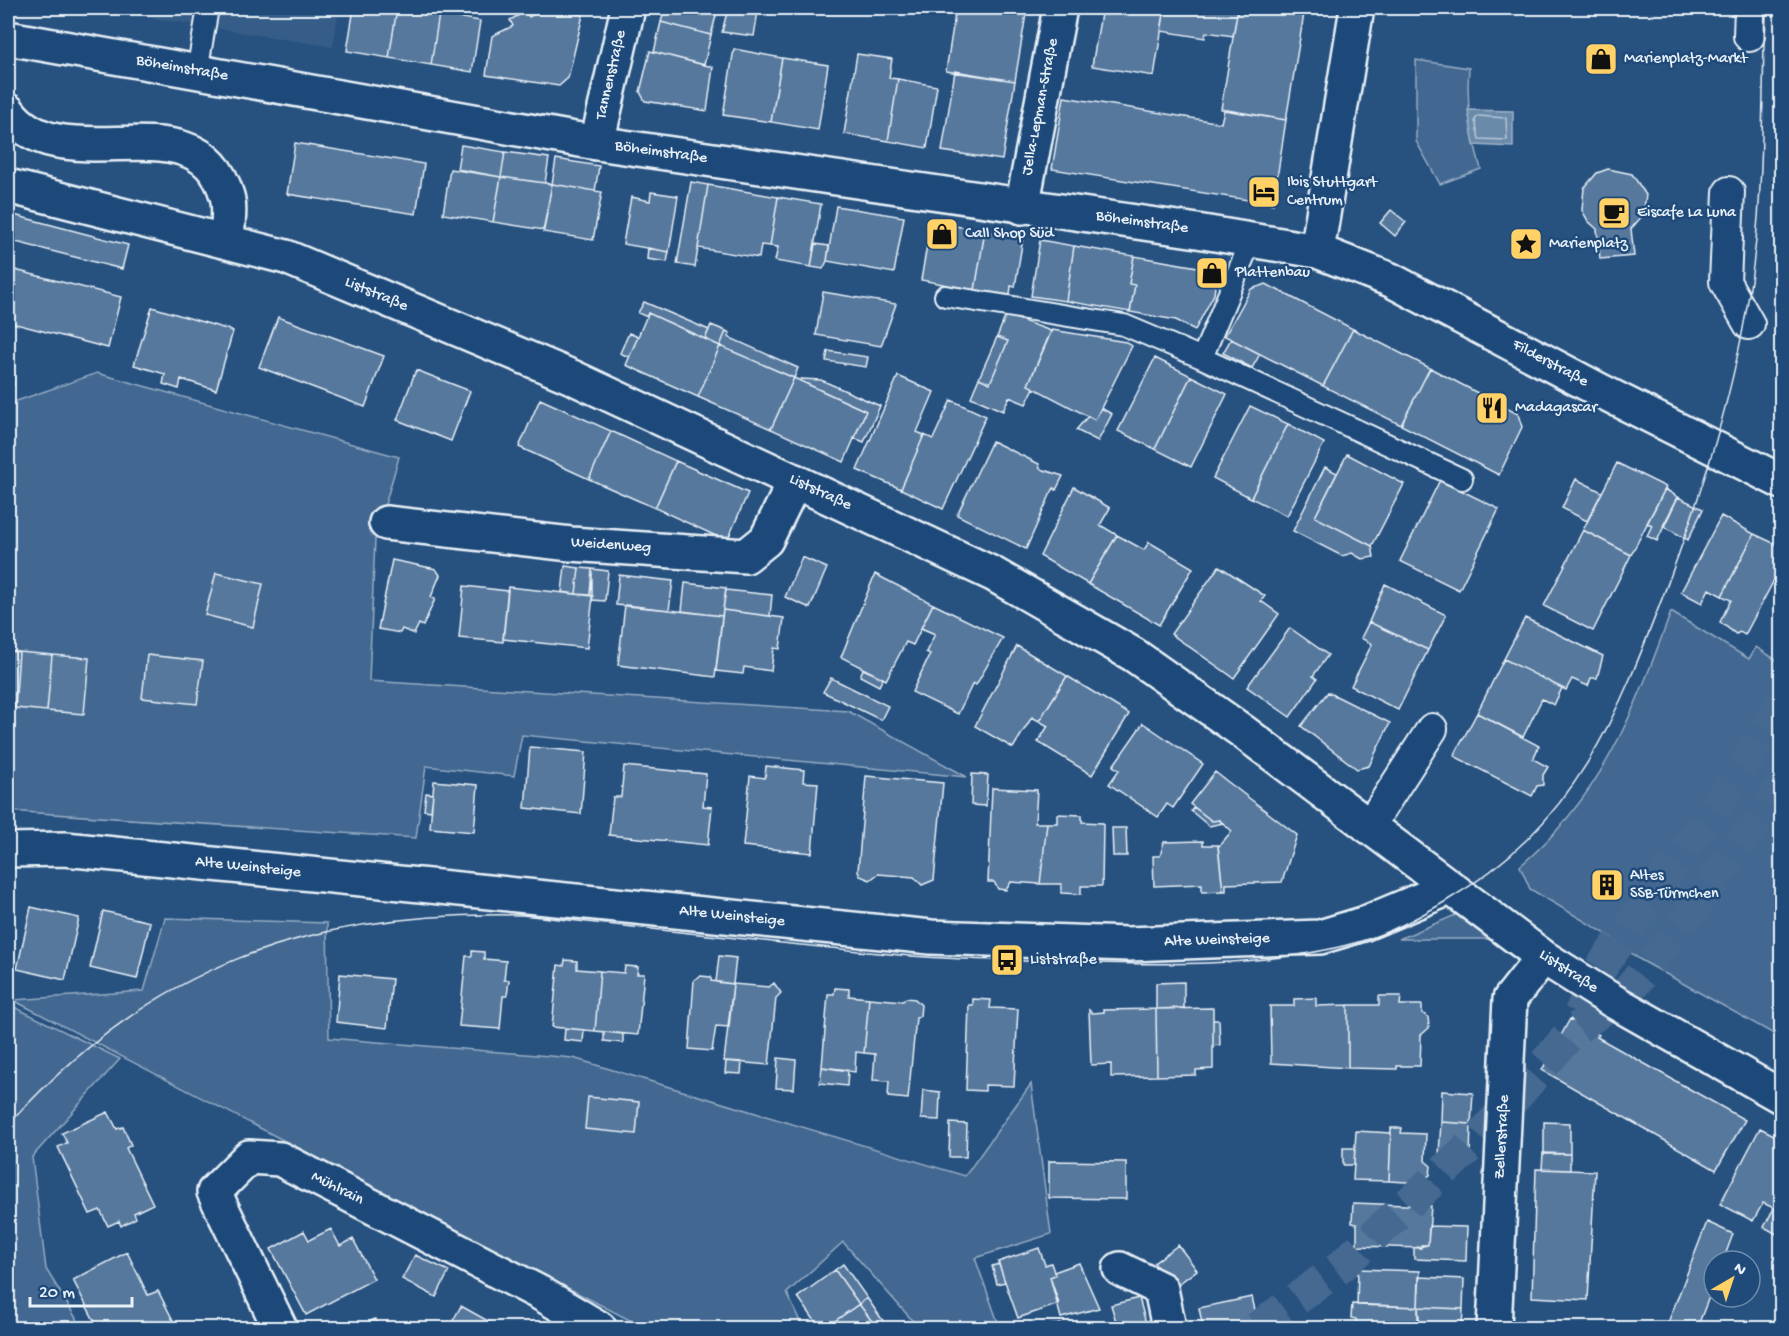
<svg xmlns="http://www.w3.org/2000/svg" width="1789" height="1336" font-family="'Gochi Hand',sans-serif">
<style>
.built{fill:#355d88}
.green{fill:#436891;stroke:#96acc4;stroke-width:1.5}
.water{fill:#6b8aaa;stroke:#9db3c9;stroke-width:1.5}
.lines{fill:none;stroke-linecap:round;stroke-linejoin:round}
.shore{stroke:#b6c8d9;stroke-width:1.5}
.building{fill:#57789d;stroke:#e8f1f8;stroke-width:1.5}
.primary-tunnel{stroke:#446991;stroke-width:33;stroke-dasharray:33 16;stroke-linecap:butt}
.service-casing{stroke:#e8f1f8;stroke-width:24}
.pedestrian-casing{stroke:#e8f1f8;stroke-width:34}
.minor-casing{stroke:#e8f1f8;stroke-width:38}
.tertiary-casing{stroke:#e8f1f8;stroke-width:38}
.service{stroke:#1f4a7a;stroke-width:20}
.pedestrian{stroke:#1f4a7a;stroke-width:30}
.minor{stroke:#1f4a7a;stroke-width:33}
.tertiary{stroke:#1f4a7a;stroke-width:33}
.tram{stroke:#e8f1f8;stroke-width:1.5}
.labels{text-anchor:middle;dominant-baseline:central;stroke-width:5;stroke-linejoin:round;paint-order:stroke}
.poi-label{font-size:16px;fill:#e8f1f8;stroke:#1f4a7a;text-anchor:start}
.street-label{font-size:16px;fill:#e8f1f8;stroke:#1f4a7a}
</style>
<rect width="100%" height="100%" fill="#27517f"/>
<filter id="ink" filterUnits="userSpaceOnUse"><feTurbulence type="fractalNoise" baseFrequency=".0167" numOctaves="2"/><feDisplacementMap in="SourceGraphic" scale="12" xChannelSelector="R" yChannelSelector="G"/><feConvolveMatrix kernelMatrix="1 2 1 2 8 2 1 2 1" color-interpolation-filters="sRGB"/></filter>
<g filter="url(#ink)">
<path class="built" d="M90,8H339L333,47Z"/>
<path class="green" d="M1416,60L1469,68C1466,104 1471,134 1481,169L1440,184L1416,141Z
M97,373L399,457L375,539L369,681L848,711L967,777L522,735L514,776L426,766L416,838L8,811V404Z
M1671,612L1749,659L1756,647L1781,663V1038L1639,959L1608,935L1530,889L1520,866C1603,796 1635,709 1671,612Z
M1460,913L1493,939H1399Z
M165,918L327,923L329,1038L573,1058L965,1176L1031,1084L1051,1234L975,1258L1000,1328H919L843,1242L787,1293L803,1328H645L13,1000L144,991Z
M8,1004L120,1059L32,1157L46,1269L82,1328H8Z"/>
<path class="water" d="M1468,110L1513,111V147L1474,145Z"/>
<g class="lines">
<path class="shore" d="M1478,116L1506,118L1507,140L1479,139L1475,120Z"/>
</g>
<path class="building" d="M354,8H397L389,58L347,51Z
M397,8L439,14L431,65L389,58Z
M546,8L583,15L568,78L559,86L486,75L492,36L513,26L510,20L526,11L529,17Z
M665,8H718L711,35L661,22Z
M728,8L758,11L754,36L722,32Z
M956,8H1027L1015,81L946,71Z
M1102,8H1165L1154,76L1092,66Z
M1165,8H1238L1233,36L1206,32L1205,38L1161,31Z
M1238,8H1305L1286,120L1221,109Z
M439,14L480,21L472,72L431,65Z
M661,22L711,35L704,65L654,52Z
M734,49L782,58L771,122L723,115Z
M650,51L713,67L707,111L645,101L640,92Z
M857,54L892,59L889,78L898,79L888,141L844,134Z
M782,58L828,65L818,130L771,122Z
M955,71L1015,81L1002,160L942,151Z
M898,79L937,86L927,148L888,141Z
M1064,97L1221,123L1224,110L1286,120L1273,204L1052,169Z
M295,143L424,164L416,214L287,194Z
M461,145L505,152L501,177L457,169Z
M505,152L549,158L545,183L501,177Z
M556,159L599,166L595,191L552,184Z
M450,169L501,177L493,222L443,214Z
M1608,169L1632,174L1646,195L1643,215L1631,229L1634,256L1600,259L1597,229L1588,221L1582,210L1584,188L1597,173Z
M501,177L552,184L544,230L493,222Z
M691,182L708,185L695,267L677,264Z
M552,184L602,192L593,240L543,232Z
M708,185L778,197L770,246L761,245L759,258L698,248Z
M651,192L678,196L669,252L623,244L631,197L650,201Z
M778,197L821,204L811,267L775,261L778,247L770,246Z
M836,206L904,217L894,273L827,261Z
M1391,210L1406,222L1395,236L1380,223Z
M10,214L128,245L122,269L8,240Z
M931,222L985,231L975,290L921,280Z
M985,231L1023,238L1015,287L1011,286L1010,295L975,290Z
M1040,240L1074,246L1066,301L1031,296Z
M815,244L829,246L827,261L823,269L811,267Z
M1074,246L1134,256L1129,284L1135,285L1130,312L1066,301Z
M648,248L669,252L667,262L647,259Z
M1134,256L1209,269L1216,278L1214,294L1195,330L1176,320L1130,312L1135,285L1129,284Z
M15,270L121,297L108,348L8,322V299Z
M1266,284L1353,329L1323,386L1225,336L1251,289Z
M823,292L896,304L881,346L816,335Z
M644,302L709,330L705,339L648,313L647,317L638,313Z
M152,307L233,331L216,390L181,379L179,389L163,384L165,374L134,365Z
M648,313L720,346L698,397L626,365Z
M1006,315L1051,331L1028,385L1034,388L1026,404L1009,397L1003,411L971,397L979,378L990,383L1008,341L997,337Z
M278,317L384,356L365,407L259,367Z
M711,325L726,331L720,346L705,339Z
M1353,329L1430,368L1401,425L1323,386Z
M1052,330L1126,342L1132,346L1095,420L1028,385Z
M726,331L730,333L728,337L798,368L794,378L720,346Z
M629,333L638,337L629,357L620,353Z
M997,337L1008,341L990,383L979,378Z
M1231,339L1260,354L1252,368L1223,353Z
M720,346L794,378L771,429L698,397Z
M828,351L868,357L866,367L826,361Z
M1155,358L1191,376L1155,449L1118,431Z
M8,362H12L14,385H8Z
M1430,368L1518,414L1522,427L1499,475L1401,425Z
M416,370L470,391L451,441L397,420Z
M898,376L934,392L917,432L924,435L901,489L857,470Z
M1191,376L1227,394L1191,467L1155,449Z
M794,378L866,411L844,462L771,429Z
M801,379L821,380L880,406L864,442L854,438L866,411L800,381Z
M540,399L611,431L589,479L519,447Z
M951,400L986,416L943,509L901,489L924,435L933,439Z
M1250,406L1288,424L1251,498L1213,478Z
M1101,408L1112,414L1098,441L1076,430L1088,416L1095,420Z
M1288,424L1324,443L1287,516L1251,498Z
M611,431L676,461L655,508L589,479Z
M992,441L1039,464L1040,469L1063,476L1056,490L1054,488L1050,495L1026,549L957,515Z
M1347,454L1404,484L1372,546L1315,517Z
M676,461L748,493L727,541L655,508Z
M1617,463L1666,487L1631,555L1583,530Z
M1325,467L1337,473L1315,517L1372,546L1374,557L1362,559L1352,553L1342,556L1293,531Z
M1576,479L1602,492L1587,521L1562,508Z
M1440,480L1499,509L1459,590L1400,561Z
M1074,487L1110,508L1100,525L1117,535L1088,584L1040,556Z
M1665,489L1678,497L1657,541L1647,536L1652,525L1647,523Z
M1678,497L1703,509L1688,540L1663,526Z
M1721,516L1754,534L1722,596L1709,589L1702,603L1681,592Z
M1583,530L1631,555L1593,631L1544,606Z
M1754,534L1782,547V565L1745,635L1740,632L1736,634L1720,622L1731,600L1722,596Z
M1117,535L1144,550L1149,542L1193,568L1159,625L1088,584Z
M802,557L827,568L810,608L785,597Z
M392,560L436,569L440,575L431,597L435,599L423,626L419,624L414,634L402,629L400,633L378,629Z
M565,566L579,568L576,594L562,592Z
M1219,566L1265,596L1261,601L1279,614L1234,678L1171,634Z
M579,568L592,569L590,595L576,594Z
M592,569L608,571L605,601L592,600Z
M216,573L263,584L253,627L205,615Z
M875,574L933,604L913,645L906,642L886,680L841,657Z
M619,575L673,581L669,610L616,605Z
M685,583L726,588L722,616L682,611Z
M1385,584L1446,615L1428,650L1369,622Z
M464,586L508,591L503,642L459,638Z
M508,587L593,596L587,648L503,639Z
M726,590L772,595L770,616L723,610Z
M933,604L1003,638L976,685L973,683L958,714L912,692L930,654L926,652L935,634L921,628Z
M625,605L722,616L715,677L618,665Z
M723,610L784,618L780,649L774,648L771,671L744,667L743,674L716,671Z
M1525,618L1603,656L1597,678H1591L1588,686L1572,679L1566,690L1504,659Z
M1369,622L1428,650L1398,710L1351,686L1372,644L1361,638Z
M1290,628L1328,655L1313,676L1317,679L1290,717L1247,687Z
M1017,646L1067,676L1039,721L1032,717L1013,748L975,726Z
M8,651L19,652L15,708L8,707Z
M19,652L52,655L47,711L15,708Z
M52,655L89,658L84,714L47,711Z
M147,655L203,661L197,704L142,698Z
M1504,659L1562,688L1554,705L1542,699L1523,737L1477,713Z
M863,669L883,678L879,686L860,676Z
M1067,676L1129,714L1092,775L1038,742L1048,726L1039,721Z
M831,678L888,706L881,720L823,692Z
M1328,692L1390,723L1369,766L1357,769L1301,726Z
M1477,713L1539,746L1533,759L1548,767L1543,775V785L1537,786L1532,796L1454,756Z
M1143,723L1203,764L1173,808L1167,804L1158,817L1109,784L1119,770L1113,766Z
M530,747L586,752L581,814L525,808Z
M624,766L706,774L703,806L712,807L708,845L609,835L613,797H621Z
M766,766L804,770L803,782L818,783L812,853L743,846L750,776L765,778Z
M1215,772L1297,835L1282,882L1226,884V891H1223L1218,847L1232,831L1219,820L1212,821L1190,804Z
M972,774L988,775L986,806L971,805Z
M866,776L943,783L934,880L922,885L914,877L878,874L870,880L860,876L858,871Z
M434,781L478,785L474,832L430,828Z
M992,788L1037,790L1035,823H1047L1040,884L1011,882L1006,890L998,889L994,882H988Z
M426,793L433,794L431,811L424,810Z
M1194,807L1212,821L1219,820L1223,823L1209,826L1191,811Z
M1057,814L1082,815V822L1103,823L1102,886H1081V894L1061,893V884H1040L1047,823H1057Z
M1112,828H1126L1127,856H1113Z
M1203,841V845H1218L1223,891L1202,892V884L1154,886L1153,856H1160L1164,842Z
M1599 885a8 8 0 1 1 16 0a8 8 0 1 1-16 0Z
M31,907L79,918L65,980L17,969Z
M103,911L150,922L137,979L90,968Z
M472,951L484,952V959L506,961L504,980H509L507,996H503L500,1029L459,1026L466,956H472Z
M719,956L736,958L733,984L716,982Z
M565,960L577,961V969L600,971L595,1031L552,1027L558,965L564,966Z
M625,966L638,967L637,974H644L638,1035L595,1031L600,971L624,973Z
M340,974L392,979L387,1028L336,1022Z
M700,976L711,977V981L733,984L729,1027L716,1026L712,1051L689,1049L694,980Z
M1184,982V1008L1156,1009V983Z
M774,983L781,993L776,998L769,1065L724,1061L733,984L769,987Z
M835,988L849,989V996L869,998L864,1053L856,1052L855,1072L822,1067L828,994H834Z
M1379,996H1401L1400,1005H1422V1013L1428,1017L1429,1028L1421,1035L1420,1066H1397V1069L1348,1068V1005H1379Z
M869,998L903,1001L906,998L915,999L921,1005L920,1016L916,1018L908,1099L888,1097L889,1081L873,1080L875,1054L864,1053Z
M1316,998V1006L1348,1005V1068L1271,1063L1270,1006H1294V999Z
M973,999L991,1000L990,1008L1018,1009L1014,1086L985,1085V1091L966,1090L969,1005H973Z
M1213,1008V1069L1196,1070V1075L1157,1076L1156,1009Z
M1156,1009L1157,1076L1111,1077V1064L1091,1065L1089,1010L1092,1013L1104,1012L1103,1010Z
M1570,1019L1599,1035L1597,1037L1745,1120L1716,1170L1542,1070Z
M1213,1020H1219L1220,1045L1213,1046Z
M565,1028L584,1030L583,1042L564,1040Z
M604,1032L623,1034V1043L604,1041Z
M778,1058L796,1060L794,1089L776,1088Z
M726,1061L742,1062L741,1074L725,1073Z
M822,1067L848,1070L847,1086L820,1083Z
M923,1090L940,1092L939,1120L921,1119Z
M1442,1091L1473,1093L1471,1124L1441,1122Z
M588,1097L639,1102L636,1134L585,1129Z
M108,1112L117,1129L123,1127L131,1145L126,1148L153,1204L134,1213L136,1218L121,1226L119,1221L108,1226L100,1210L90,1214L58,1147L67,1143L62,1133Z
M1441,1122L1471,1124L1470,1156L1439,1154Z
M1544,1122L1570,1123V1154H1544Z
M950,1123L967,1124L966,1157H949Z
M1391,1128H1402L1401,1133L1426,1134L1425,1161L1431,1166L1430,1175L1425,1178L1424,1183L1389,1181Z
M1760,1128L1782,1139V1237L1764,1227L1774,1208L1763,1203L1753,1221L1720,1204Z
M1356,1131L1391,1133L1389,1181L1353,1180Z
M1343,1148H1355L1354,1165H1343Z
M1543,1153L1570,1154V1170L1542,1169Z
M1049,1161L1126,1162V1199L1049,1198Z
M1536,1169L1595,1171L1588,1300L1532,1297Z
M1353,1203L1431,1206L1428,1245H1421V1248L1357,1246V1224L1352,1223Z
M1707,1222L1733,1234L1723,1261H1714V1284L1697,1328H1666Z
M1429,1226L1467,1227L1466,1261L1414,1259V1248L1428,1245Z
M331,1229L340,1246L353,1239L374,1279L306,1315L271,1249L304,1231L309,1240Z
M1178,1245L1197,1270L1173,1288L1154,1263Z
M1039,1248L1045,1265L1051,1263L1055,1275L1050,1277L1059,1304L1018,1318L998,1262Z
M127,1252L148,1295L158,1291L177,1328H107L104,1323L97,1326L73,1280Z
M415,1255L449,1271L436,1297L402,1279Z
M1079,1263L1099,1308L1061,1318L1050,1277L1055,1275L1054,1272Z
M843,1264L867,1298L859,1304L835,1270Z
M999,1264L1005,1282L997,1284L992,1266Z
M1358,1269L1420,1271L1418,1307L1357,1305Z
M835,1270L859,1304L825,1328H820L798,1297Z
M1419,1277L1464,1279L1463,1309L1418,1307Z
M1252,1297L1259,1328H1203L1199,1308Z
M867,1298L888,1328H877L859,1304Z
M1139,1298L1147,1327L1118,1328L1111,1305Z
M859,1304L877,1328H825Z
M1352,1304L1418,1307L1420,1328H1356V1319L1351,1318Z
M461,1306L497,1326L496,1328H449Z
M1418,1307L1463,1309L1462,1328L1418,1327Z
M375,1319L380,1328H356Z
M1061,1324L1062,1328H1042V1327Z"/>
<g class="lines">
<path class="primary-tunnel" d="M1580,1014L1598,972L1751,755L1782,701
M1257,1328L1339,1268L1482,1135L1573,1031L1628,991L1676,932L1782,786"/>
<defs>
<path id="service" d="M197,72L208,8
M945,296L1124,325L1202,358L1251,240
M1202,358L1462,479"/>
<path id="pedestrian" d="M1749,36L1750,8
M1729,192L1725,282L1749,324
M1368,828L1432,729"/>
<path id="minor" d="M8,111C61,186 198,94 227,196C231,209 227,228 227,242
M597,143L628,8
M8,186L286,257L572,377L993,574L1134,655L1242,731L1543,957L1613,1001L1782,1097
M1022,207L1060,8
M386,523L571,544L746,556L766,540L795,481
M8,850L65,849L931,937L1128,944L1320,937L1363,924L1449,888
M1120,1269L1161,1289L1169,1328
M280,1328L214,1192L249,1157L280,1159L540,1293L599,1328
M1494,1328L1510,999L1543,957"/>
<path id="tertiary" d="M8,38L597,143L1191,230L1317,251L1391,280L1599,390L1782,482
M1317,251L1357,8"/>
</defs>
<use href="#service" class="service-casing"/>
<use href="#pedestrian" class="pedestrian-casing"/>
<use href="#minor" class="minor-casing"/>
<use href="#tertiary" class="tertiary-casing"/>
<use href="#service" class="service"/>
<use href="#pedestrian" class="pedestrian"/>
<use href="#minor" class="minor"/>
<use href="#tertiary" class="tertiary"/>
<path class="tram" d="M8,1125C152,965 309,910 522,915C612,925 701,934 791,944C836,948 881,954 926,957C968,960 1010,960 1051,962C1150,965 1274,969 1368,939C1396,930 1421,916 1446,901C1579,823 1619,712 1671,575C1709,472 1741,368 1754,258C1764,176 1762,91 1765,8"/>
</g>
</g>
<defs>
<symbol id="shop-square" viewBox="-11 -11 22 22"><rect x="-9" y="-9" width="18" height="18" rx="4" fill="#ffd166" stroke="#1f4a7a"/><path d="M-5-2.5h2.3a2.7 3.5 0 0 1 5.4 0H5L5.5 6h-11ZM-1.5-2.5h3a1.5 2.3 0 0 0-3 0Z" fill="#111"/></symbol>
<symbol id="hotel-square" viewBox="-11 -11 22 22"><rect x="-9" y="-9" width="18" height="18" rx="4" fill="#ffd166" stroke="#1f4a7a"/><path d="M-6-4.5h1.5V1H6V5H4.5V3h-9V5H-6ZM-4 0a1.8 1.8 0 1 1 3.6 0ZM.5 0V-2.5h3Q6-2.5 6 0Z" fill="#111"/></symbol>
<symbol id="cafe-square" viewBox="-11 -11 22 22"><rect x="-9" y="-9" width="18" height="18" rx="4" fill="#ffd166" stroke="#1f4a7a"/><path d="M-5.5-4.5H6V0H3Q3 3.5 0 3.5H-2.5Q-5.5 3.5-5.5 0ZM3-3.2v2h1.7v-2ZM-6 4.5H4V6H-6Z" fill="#111"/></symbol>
<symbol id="sight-square" viewBox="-11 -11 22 22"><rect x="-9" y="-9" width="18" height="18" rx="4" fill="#ffd166" stroke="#1f4a7a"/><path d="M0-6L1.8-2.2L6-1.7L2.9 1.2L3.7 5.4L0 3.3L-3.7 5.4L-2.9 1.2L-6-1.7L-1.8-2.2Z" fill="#111"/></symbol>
<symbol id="restaurant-square" viewBox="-11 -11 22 22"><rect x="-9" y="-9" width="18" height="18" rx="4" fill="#ffd166" stroke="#1f4a7a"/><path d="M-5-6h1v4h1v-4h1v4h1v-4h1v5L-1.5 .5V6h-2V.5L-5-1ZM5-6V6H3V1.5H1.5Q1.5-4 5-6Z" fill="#111"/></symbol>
<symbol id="building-square" viewBox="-11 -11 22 22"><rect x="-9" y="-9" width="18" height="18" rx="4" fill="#ffd166" stroke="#1f4a7a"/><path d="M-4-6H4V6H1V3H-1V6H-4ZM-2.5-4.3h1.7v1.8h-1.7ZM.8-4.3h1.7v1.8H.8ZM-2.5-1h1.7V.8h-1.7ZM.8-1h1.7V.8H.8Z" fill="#111"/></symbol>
<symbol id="bus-square" viewBox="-11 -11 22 22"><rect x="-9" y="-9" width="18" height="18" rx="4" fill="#ffd166" stroke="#1f4a7a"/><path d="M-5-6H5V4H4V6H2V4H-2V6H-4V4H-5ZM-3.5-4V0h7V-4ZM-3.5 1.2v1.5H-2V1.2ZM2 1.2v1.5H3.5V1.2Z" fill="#111"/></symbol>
</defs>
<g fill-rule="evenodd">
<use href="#shop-square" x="1582" y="40" width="38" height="38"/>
<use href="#hotel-square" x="1245" y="173" width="38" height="38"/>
<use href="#cafe-square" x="1595" y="194" width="38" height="38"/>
<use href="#shop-square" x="923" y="215" width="38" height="38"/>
<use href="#sight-square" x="1507" y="225" width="38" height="38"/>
<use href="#shop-square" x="1193" y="254" width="38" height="38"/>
<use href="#restaurant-square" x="1473" y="389" width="38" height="38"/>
<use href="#building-square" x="1588" y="866" width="38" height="38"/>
<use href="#bus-square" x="988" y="941" width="38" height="38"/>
</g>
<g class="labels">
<g class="poi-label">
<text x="1624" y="59">Marienplatz-Markt</text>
<text x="1287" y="183">Ibis Stuttgart<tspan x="1287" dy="18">Centrum</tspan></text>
<text x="1637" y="213">Eiscafe La Luna</text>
<text x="965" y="234">Call Shop Süd</text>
<text x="1549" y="244">Marienplatz</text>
<text x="1235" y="273">Plattenbau</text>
<text x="1515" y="408">Madagascar</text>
<text x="1630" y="876">Altes<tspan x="1630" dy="18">SSB-Türmchen</tspan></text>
<text x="1030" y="960">Liststraße</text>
</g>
<g class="street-label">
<text transform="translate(182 69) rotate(10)">Böheimstraße</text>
<text transform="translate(612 75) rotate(-77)">Tannenstraße</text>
<text transform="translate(1041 107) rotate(-79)">Jella-Lepman-Straße</text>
<text transform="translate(661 153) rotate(8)">Böheimstraße</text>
<text transform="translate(1142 223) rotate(8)">Böheimstraße</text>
<text transform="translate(376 295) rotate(23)">Liststraße</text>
<text transform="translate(1550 364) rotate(28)">Filderstraße</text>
<text transform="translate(820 493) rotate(25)">Liststraße</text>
<text transform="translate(611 546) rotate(4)">Weidenweg</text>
<text transform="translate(248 868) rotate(6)">Alte Weinsteige</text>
<text transform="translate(732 917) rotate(6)">Alte Weinsteige</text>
<text transform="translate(1217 941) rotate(-2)">Alte Weinsteige</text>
<text transform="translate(1568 972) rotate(33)">Liststraße</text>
<text transform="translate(1503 1137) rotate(-87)">Zellerstraße</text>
<text transform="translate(337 1189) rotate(27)">Mühlrain</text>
</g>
</g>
<rect width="1789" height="1336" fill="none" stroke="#1f4a7a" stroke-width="30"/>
<rect x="15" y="15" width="1759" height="1306" fill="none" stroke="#e8f1f8" stroke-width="2" filter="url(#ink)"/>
<g transform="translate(1732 1279) rotate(39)"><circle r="28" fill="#1f4a7a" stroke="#6f8dac" stroke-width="1.5"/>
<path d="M0-4.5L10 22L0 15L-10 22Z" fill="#ffd166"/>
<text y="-9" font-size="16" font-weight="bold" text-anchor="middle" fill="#e8f1f8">N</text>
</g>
<path d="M30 1297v9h102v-9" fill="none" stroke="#e8f1f8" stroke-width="3"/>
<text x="39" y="1297" font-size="18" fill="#e8f1f8" stroke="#1f4a7a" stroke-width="4.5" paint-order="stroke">20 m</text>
</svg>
